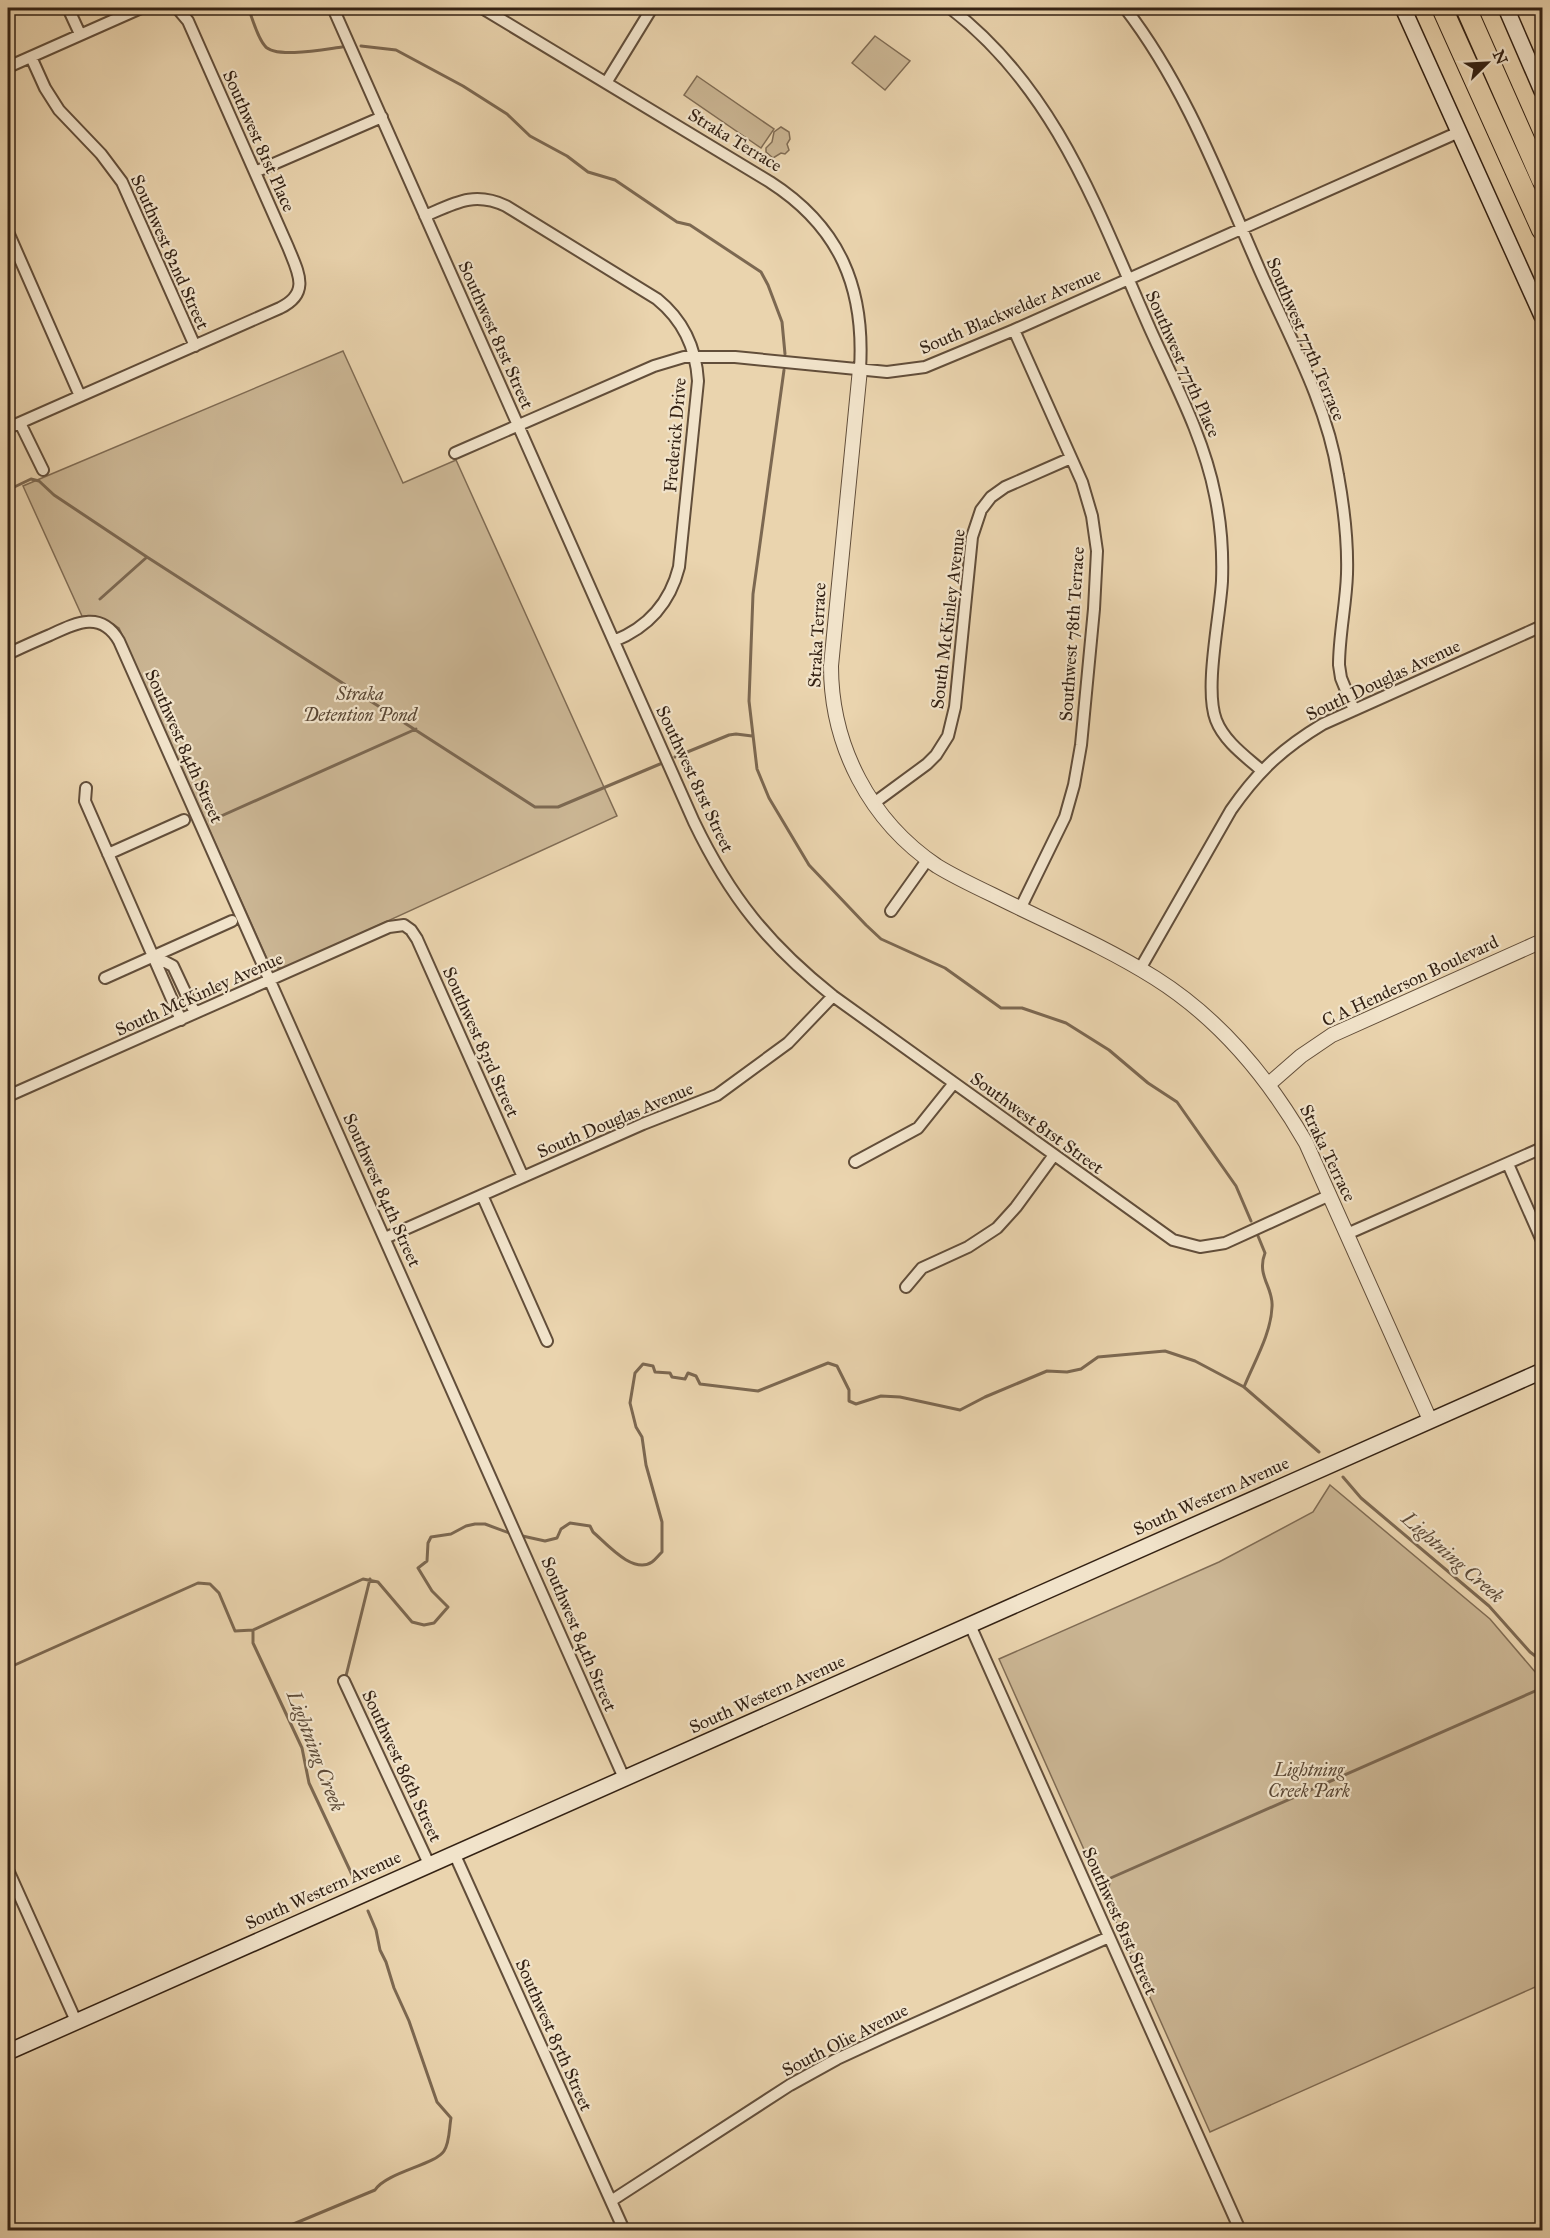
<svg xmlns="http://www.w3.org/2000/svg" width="1550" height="2238" font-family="'IM FELL Great Primer',serif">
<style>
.green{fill:#cbb694;stroke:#806c54;stroke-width:1.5}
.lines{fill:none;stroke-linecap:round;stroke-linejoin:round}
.stream{stroke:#7c6851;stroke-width:3}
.minor-casing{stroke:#624e3a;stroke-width:14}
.tertiary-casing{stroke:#624e3a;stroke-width:16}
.secondary-casing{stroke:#342214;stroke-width:18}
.motorway-casing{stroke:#342214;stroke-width:22}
.minor{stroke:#f1e3ca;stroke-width:10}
.tertiary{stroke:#f1e3ca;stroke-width:14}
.secondary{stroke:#f1e3ca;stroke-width:15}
.motorway{stroke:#ead4ae;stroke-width:20}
.labels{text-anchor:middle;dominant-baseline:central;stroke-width:4.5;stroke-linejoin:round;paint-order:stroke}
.street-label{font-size:18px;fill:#342214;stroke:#f1e3ca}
.park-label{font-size:18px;font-style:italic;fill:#5a4734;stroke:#f1e3ca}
.water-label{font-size:20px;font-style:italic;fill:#5e4b38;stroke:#f1e3ca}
</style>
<rect width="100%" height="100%" fill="#ead4ae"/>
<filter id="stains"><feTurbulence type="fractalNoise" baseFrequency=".00333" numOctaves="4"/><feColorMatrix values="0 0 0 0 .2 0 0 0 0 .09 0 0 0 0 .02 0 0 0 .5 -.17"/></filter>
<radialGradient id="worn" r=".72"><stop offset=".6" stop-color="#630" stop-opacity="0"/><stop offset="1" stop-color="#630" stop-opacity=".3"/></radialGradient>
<path class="green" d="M875,36L910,61L885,90L852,63Z
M697,76L774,129L761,148L684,95Z
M781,127L789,132L790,139L787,144L789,150L785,154L781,153L773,158L766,152V148L772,142L774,132Z
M343,351L403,483L456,460L617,816L285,968H278L268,961L119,628C107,619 97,616 82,616L23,486Z
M1330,1485L1490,1619L1542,1680V1984L1210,2132L999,1659L1219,1562L1313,1512Z"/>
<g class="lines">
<path class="stream" d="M248,8C253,19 257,37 265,46C275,59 326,49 342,47
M361,46L396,50L463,86L507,114L530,136L567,156L588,172L615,180L677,222L690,225L761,272L768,285L782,322L785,354
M784,370L753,594L749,701L757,769L769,798L809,865L866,925L881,939L945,968L1001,1008H1022L1066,1023L1109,1050L1148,1083L1177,1102L1236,1186L1251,1221
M8,490L31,479L39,481L54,495L147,557L535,807H558L660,764
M100,599L147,557
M675,757L729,735L736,734L752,736
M210,821L416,729
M1244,1387C1254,1362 1271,1334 1272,1307C1274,1288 1256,1276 1265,1253L1258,1236
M1343,1477L1361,1498L1489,1606L1530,1652L1542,1661
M518,1535L545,1541L557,1538L561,1529L570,1523L590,1526L593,1532C606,1543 633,1575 652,1562C655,1560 659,1555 662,1552V1522L646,1465L642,1437L636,1427L630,1403L635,1373L643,1364L653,1366L655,1372L670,1373L672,1377L685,1379L688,1373L696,1376L700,1384L758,1391L828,1363L837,1366L849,1390V1401L856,1404L881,1396L900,1397L960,1410L985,1397L1047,1371L1067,1372L1081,1369L1098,1357L1165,1351L1195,1361L1244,1387L1319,1452
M253,1630V1643L302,1748L309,1783L354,1879
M8,1668L198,1583L210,1584L219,1593L235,1631L253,1630L363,1579L378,1582L412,1622L424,1625L434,1623L448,1607L432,1591L418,1568L427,1561L428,1543L431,1537L451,1534L466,1526L475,1524H485L512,1534
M345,1680L370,1579
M1097,1884L1542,1688
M1107,1893L1110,1879
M279,2230L375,2190C387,2172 435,2165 444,2151C450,2142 449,2128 451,2118L437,2102L409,2021L394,1988L386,1962L380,1950L376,1930L368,1911"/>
<defs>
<path id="minor" d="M68,8L80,34
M333,8L694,822C730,897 768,944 833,996L1173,1240L1200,1247L1225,1243L1330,1195
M482,8L770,182C840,227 865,288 860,369
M950,8C1057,90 1098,212 1151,331C1175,384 1204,438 1215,495C1221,523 1223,552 1222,581C1220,617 1204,689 1216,720C1224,741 1245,756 1261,770
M1125,8C1186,87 1221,182 1261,273C1290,338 1327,404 1338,475C1344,508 1348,541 1347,574C1346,605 1339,635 1339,665L1341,678L1354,710
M31,57L45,88L59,110L101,154L122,182L195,346
M8,67L141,8
M606,83L652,8
M255,172L382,117
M425,216C455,203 474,191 506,206L657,299C683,320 696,348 698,381L679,567C670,603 649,627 614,641
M8,232L80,396
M1014,330L1082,482L1092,516L1097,551L1094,609L1081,745L1074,785L1065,817L1020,909
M20,423L43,470
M8,428L280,308C311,293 298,272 288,247L188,21L177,8
M455,453L654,366L684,357H735L887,372L925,367L1014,330L1459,132
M8,654C22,647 36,641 50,635C76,623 101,610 119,641L624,1778
M86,788L85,801L181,1020
M874,803L927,764L936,755L948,736L955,707L972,537L981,510L991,497L1005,487L1071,458
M108,854L184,820
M891,911L928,859
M154,956L173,966L195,1013
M1140,969L1231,810C1258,771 1283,748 1323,724L1542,626
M105,978L232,921
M8,1096L389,927L404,925L411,930L417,939L523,1177
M855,1162L918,1128L954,1083
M1508,1164L1542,1241
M482,1195L547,1341
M1347,1234L1542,1148
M385,1238L643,1124L717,1095L788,1043L833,996
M906,1287L922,1268L968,1247L997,1228L1016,1207L1054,1155
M970,1625L1240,2230
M344,1681L429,1864
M454,1853L624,2230
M8,1870L76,2021
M611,2201L790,2085L837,2059L889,2035L1109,1937"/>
<path id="tertiary" d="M860,369L831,666C831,746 870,821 937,866C955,877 974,886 993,895C1047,922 1104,946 1155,978C1220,1019 1268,1077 1306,1143L1430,1420
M1269,1084L1301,1056L1332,1035L1542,941"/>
<path id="secondary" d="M1403,8L1542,316
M1506,8L1542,91
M8,2052L1542,1371"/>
<path id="motorway" d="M1442,8L1542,230
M1466,8L1542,180"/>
</defs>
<use href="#minor" class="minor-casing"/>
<use href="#tertiary" class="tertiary-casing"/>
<use href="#secondary" class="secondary-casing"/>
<use href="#motorway" class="motorway-casing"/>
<use href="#minor" class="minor"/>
<use href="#tertiary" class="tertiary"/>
<use href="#secondary" class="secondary"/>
<use href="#motorway" class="motorway"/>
</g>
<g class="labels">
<g class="street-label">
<text transform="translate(735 140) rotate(31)">Straka Terrace</text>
<text transform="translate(259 141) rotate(66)">Southwest 81st Place</text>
<text transform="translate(170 252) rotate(66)">Southwest 82nd Street</text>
<text transform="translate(1010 311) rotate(-23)">South Blackwelder Avenue</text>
<text transform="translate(496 335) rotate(66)">Southwest 81st Street</text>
<text transform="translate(1306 339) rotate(67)">Southwest 77th Terrace</text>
<text transform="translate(1183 364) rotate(66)">Southwest 77th Place</text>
<text transform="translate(675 435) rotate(-85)">Frederick Drive</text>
<text transform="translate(948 619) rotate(-83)">South McKinley Avenue</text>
<text transform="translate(1072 634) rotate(-86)">Southwest 78th Terrace</text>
<text transform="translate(817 635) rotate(-87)">Straka Terrace</text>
<text transform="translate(1383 680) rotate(-25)">South Douglas Avenue</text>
<text transform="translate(184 746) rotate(66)">Southwest 84th Street</text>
<text transform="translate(695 779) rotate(65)">Southwest 81st Street</text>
<text transform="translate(1410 981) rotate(-25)">C A Henderson Boulevard</text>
<text transform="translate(199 994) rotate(-24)">South McKinley Avenue</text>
<text transform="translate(481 1042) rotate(66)">Southwest 83rd Street</text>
<text transform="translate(615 1120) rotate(-23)">South Douglas Avenue</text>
<text transform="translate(1037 1123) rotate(36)">Southwest 81st Street</text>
<text transform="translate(1328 1153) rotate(64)">Straka Terrace</text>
<text transform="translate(382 1190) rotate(66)">Southwest 84th Street</text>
<text transform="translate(1211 1496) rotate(-24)">South Western Avenue</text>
<text transform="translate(579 1634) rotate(67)">Southwest 84th Street</text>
<text transform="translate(767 1694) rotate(-24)">South Western Avenue</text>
<text transform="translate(402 1766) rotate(65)">Southwest 86th Street</text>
<text transform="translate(323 1890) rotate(-24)">South Western Avenue</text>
<text transform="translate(1120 1921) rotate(66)">Southwest 81st Street</text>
<text transform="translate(554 2035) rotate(66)">Southwest 85th Street</text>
<text transform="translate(845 2040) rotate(-27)">South Olie Avenue</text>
</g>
<g class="park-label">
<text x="360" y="694">Straka<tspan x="360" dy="21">Detention Pond</tspan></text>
<text x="1309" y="1770">Lightning<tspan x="1309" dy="21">Creek Park</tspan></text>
</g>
<g class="water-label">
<text transform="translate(1453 1557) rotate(41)">Lightning Creek</text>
<text transform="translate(316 1751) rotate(69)">Lightning Creek</text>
</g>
</g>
<rect width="1550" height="2238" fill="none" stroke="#ead4ae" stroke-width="30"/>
<rect x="9" y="9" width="1532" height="2220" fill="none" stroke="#342214" stroke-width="3"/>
<rect x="15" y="15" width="1520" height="2208" fill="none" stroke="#342214" stroke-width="1.5"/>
<g transform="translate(1487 63) rotate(66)" stroke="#f1e3ca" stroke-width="4.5" paint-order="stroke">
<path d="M0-4.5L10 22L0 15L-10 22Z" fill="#342214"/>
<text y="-9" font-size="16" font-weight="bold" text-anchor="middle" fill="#342214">N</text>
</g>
<rect width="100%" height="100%" filter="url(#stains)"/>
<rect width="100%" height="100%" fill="url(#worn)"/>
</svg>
